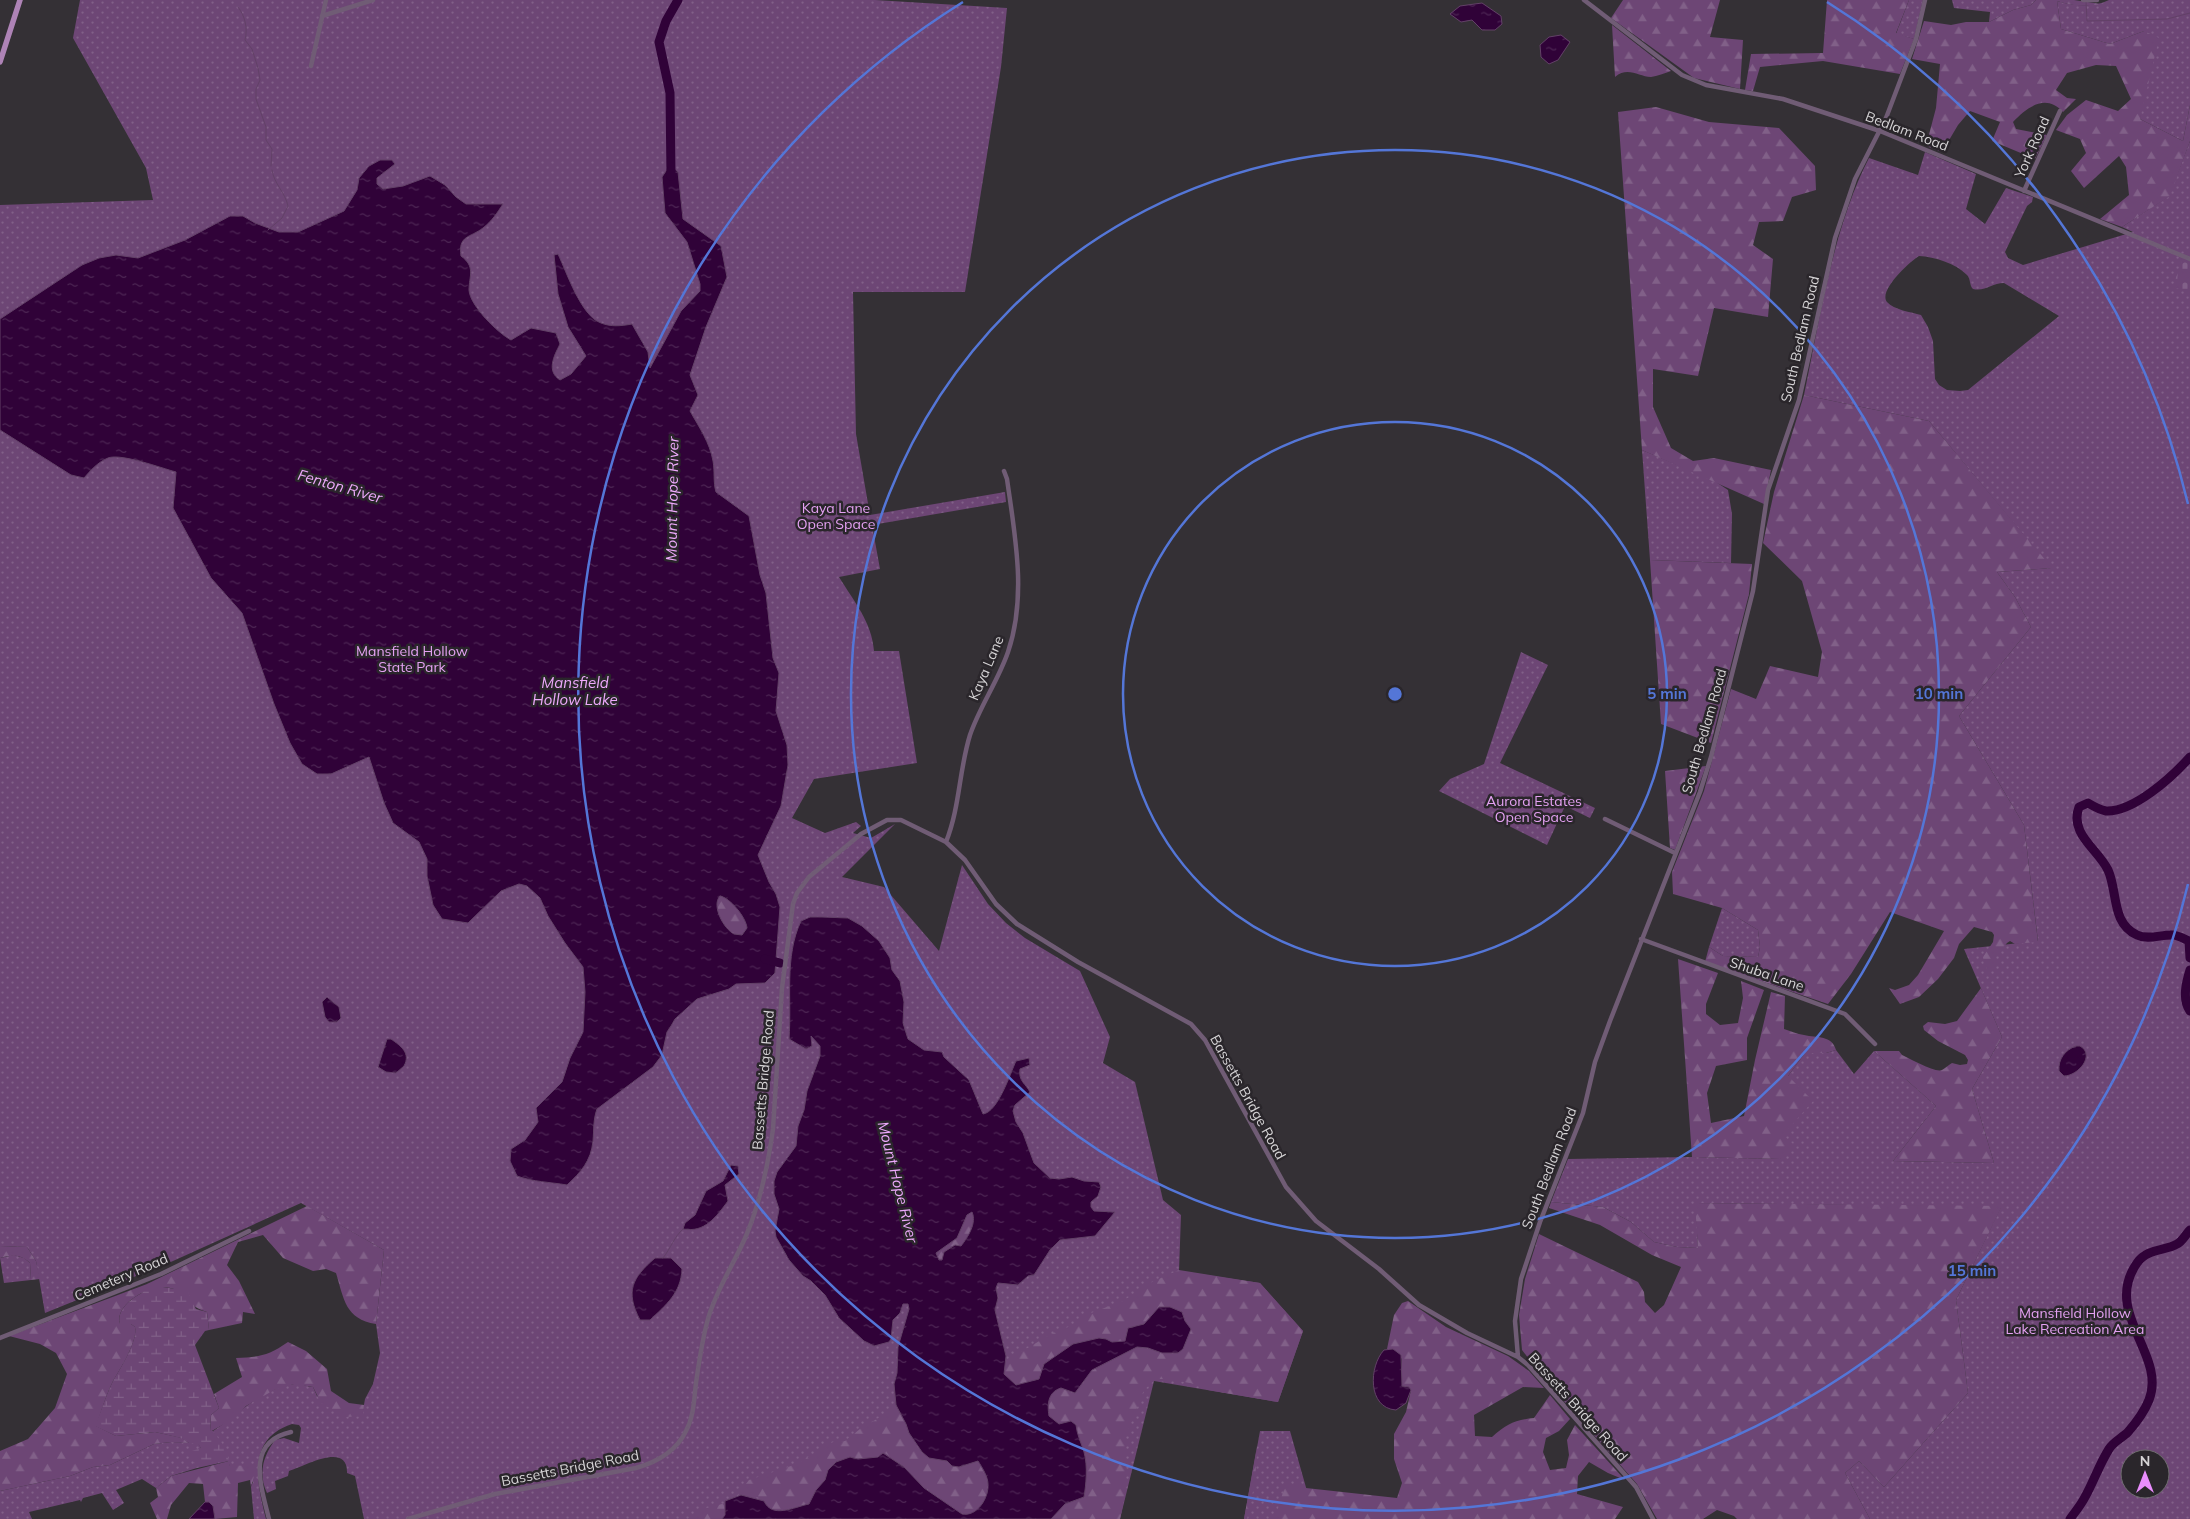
<svg xmlns="http://www.w3.org/2000/svg" width="2190" height="1519" font-family="Mulish,sans-serif">
<style>
.grass{fill:url(#grass-dots);fill-rule:evenodd}
.forest{fill:url(#forest-firs)}
.wetland{fill:url(#wetland-marsh)}
.cemetery{fill:url(#cemetery-stones)}
.water{fill:url(#water-ripples);stroke:#624167;fill-rule:evenodd}
.lines{fill:none;stroke-linecap:round;stroke-linejoin:round}
.stream{stroke:#624167;stroke-width:1}
.river{stroke:#300238;stroke-width:9}
.minor{stroke:#705c75;stroke-width:4.5}
.major{stroke:#ae83b6;stroke-width:5.5}
.ring{fill:none;stroke:#5476d7;stroke-width:2.5}
.labels{text-anchor:middle;dominant-baseline:central;stroke-width:5;stroke-linejoin:round;paint-order:stroke}
.street-label{font-size:14px;fill:#d6d4d6;stroke:#2a262b}
.park-label{font-size:14px;fill:#e4a1f2;stroke:#2a262b}
.water-label{font-size:15px;font-style:italic;fill:#eda9fb;stroke:#2a262b}
.centre{fill:#5476d7;stroke:#2a262b;stroke-width:2.5}
.ring-label{font-size:15px;text-anchor:middle;font-weight:bold;fill:#5476d7;stroke:#2a262b;stroke-width:5;stroke-linejoin:round;paint-order:stroke}
</style>
<defs>
<pattern id="grass-dots" width="8" height="8" patternUnits="userSpaceOnUse" patternTransform="scale(1.25)"><rect width="8" height="8" fill="#6d4675"/><path d="M2 2h.1M6 6h.1" fill="none" stroke="#816088" stroke-width="1.8" stroke-linecap="round"/></pattern>
<pattern id="forest-firs" width="22" height="20" patternUnits="userSpaceOnUse" patternTransform="scale(1.25)"><rect width="22" height="20" fill="#6d4675"/><path d="M5 1l3.5 6h-7zM16 11l3.5 6h-7z" fill="#816088"/></pattern>
<pattern id="wetland-marsh" width="20" height="14" patternUnits="userSpaceOnUse" patternTransform="scale(1.25)"><rect width="20" height="14" fill="#6d4675"/><path d="M1 5h8M5 5V1M11 12h8M15 12V8" fill="none" stroke="#816088"/></pattern>
<pattern id="cemetery-stones" width="16" height="16" patternUnits="userSpaceOnUse" patternTransform="scale(1.25)"><rect width="16" height="16" fill="#6d4675"/><path d="M2 7V4a2 2 0 0 1 4 0v3zM10 15v-3a2 2 0 0 1 4 0v3z" fill="#816088"/></pattern>
<pattern id="water-ripples" width="26" height="14" patternUnits="userSpaceOnUse" patternTransform="scale(1.25)"><rect width="26" height="14" fill="#300238"/><path d="M2 4q2-2 4 0t4 0M15 11q2-2 4 0t4 0" fill="none" stroke="#4d2654"/></pattern>
</defs>
<rect width="100%" height="100%" fill="#343035"/>
<path class="grass" d="M80,0H875L1007,8L1001,67L965,292H853L856,434L870,515L1005,492L1006,502L872,525L880,569L839,577C853,600 872,622 874,651H899L917,763L814,779L792,818L825,833L856,822L861,826L853,833L871,838L895,824L842,877L884,887L939,951L962,865L988,904L1006,923L1025,938L1080,971L1110,1037L1103,1063L1135,1082L1163,1200L1181,1215L1179,1271L1260,1283L1303,1331L1278,1402L1154,1381L1120,1519H364L355,1476L347,1473C348,1441 305,1466 289,1471L288,1476L275,1481L276,1489L267,1493C258,1474 263,1456 275,1440L284,1438L299,1443L301,1428L299,1425L292,1424C246,1439 257,1483 266,1519H254L251,1487L253,1482L230,1466L213,1431C238,1415 262,1388 294,1384C300,1383 307,1387 313,1387L317,1396L362,1416L365,1399L373,1384L380,1353L376,1324L384,1250L301,1203L173,1261L45,1313L36,1261L27,1247L0,1246V205L153,200L146,168L73,38Z
M1909,0H1923L1914,39L1896,34Z
M1952,0H2036L2031,5L2013,10L1989,22L1990,12L1954,8Z
M2109,0H2190V105L2183,141L2140,119L2144,31L2110,44L2061,29L2057,1C2073,6 2093,8 2109,0Z
M2190,141V1519H1870L1845,1473L1859,1461L1884,1487L1968,1393L1956,1300L2001,1207L1696,1203L1698,1248L1677,1247L1654,1242L1631,1222L1603,1207L1551,1202L1568,1159L1692,1157L1780,1159L1788,1076L1805,1053H1826L1836,1050L1854,1074L1874,1051L1936,1106L1893,1161L1994,1163L1972,1089L2002,1037L1964,949L2038,941L2024,825L1959,716L2031,627L2015,597L1997,572L2051,568L1929,421L1804,395C1820,318 1833,228 1869,158L1918,175L1925,152L1976,174L1966,209L1985,224L2006,188L2033,197L2032,202L2027,206L2005,252L2008,258L2023,265L2133,232L2122,227L2169,196ZM1919,256C1935,257 1955,263 1967,275C1971,279 1969,285 1973,289C1985,292 1992,283 2004,283L2059,316L1968,390L1960,391L1947,390L1939,385L1935,379L1933,341L1928,327L1921,315C1911,312 1894,310 1887,302C1878,291 1909,262 1919,256ZM2130,1459H2160V1489H2130Z
M1642,450L1713,480L1728,490L1732,514L1731,563L1650,560Z
M1521,652L1548,665L1500,763L1595,808L1590,818L1565,806L1547,845L1439,791L1450,779L1484,764Z
M1722,908L1758,930L1760,947L1758,957L1723,956L1709,947Z
M14,1255L24,1258L30,1263L31,1280L4,1283L0,1258Z
M1260,1431H1290L1309,1498L1350,1519H1244Z
M171,1442L198,1443L201,1448L196,1463L197,1468L171,1476L156,1488L142,1479L116,1490L124,1503L113,1510L102,1493L83,1498L81,1502L80,1500L29,1512L32,1519H0V1491L70,1476L93,1467L110,1465L154,1444Z"/>
<path class="forest" d="M1623,0H1720L1710,37L1743,40L1740,89L1694,78L1611,18Z
M1827,0H1909L1896,33L1914,39L1900,74L1823,61L1760,67L1753,91L1745,90L1751,54L1823,53Z
M2036,0H2074L2101,4C2085,7 2072,6 2057,1L2061,29L2110,44L2144,31L2159,38L2140,119L2183,141L2190,105V141L2170,196L2122,227L2100,219L2129,195L2126,167L2119,156L2084,188L2071,171L2086,153L2080,139L2056,130L2067,115L2086,100L2118,111L2131,99L2116,66L2096,65L2067,73L2056,90L2067,98L2076,99L2063,112C2046,93 2027,107 2013,122L2016,129L2047,135L2035,159L1992,141L2000,122L1970,111L1958,125L1942,152L1926,146L1936,108L1940,64L1912,59L1924,21L1951,25L1966,22H1989L2013,10L2031,5Z
M1612,25L1671,71C1665,73 1657,76 1651,77C1639,77 1628,66 1615,77Z
M1656,107L1709,122L1779,128L1815,166L1816,190L1792,197L1783,221L1759,222L1753,245L1773,259L1768,317L1714,308L1698,376L1653,369V407L1671,448L1693,461L1714,458L1771,470L1764,504L1642,450L1618,112Z
M1804,395L1929,421L2052,568L1997,572L2015,597L2031,627L1959,716L2024,825L2038,942L2015,944L2010,941L2007,943L1995,957L1993,969L1989,972L1984,964L1983,957L1993,942L1994,935L1992,932L1974,927L1959,944L1954,958L1938,979L1919,997L1900,1004L1889,988L1895,990L1909,985L1918,975L1944,931L1890,912L1851,974L1828,1004L1705,962L1709,947L1723,956L1758,957L1760,947L1758,930L1722,908L1673,894L1672,872L1704,791L1731,689L1756,699L1770,666L1818,677L1822,652L1802,581L1763,543L1774,492Z
M1650,560L1752,564L1749,594L1711,743L1661,724Z
M1706,766L1675,850L1670,848L1665,771Z
M720,896C730,897 746,917 747,928L742,935C727,936 710,907 720,896Z
M1678,959L1718,973L1706,1004V1014L1720,1025L1738,1023L1743,998L1741,981L1764,990L1747,1038V1060L1716,1066L1707,1093L1711,1123L1744,1116L1755,1060L1771,992L1785,996L1784,1029C1791,1031 1797,1034 1804,1035C1817,1038 1832,1035 1836,1050L1826,1053H1805L1788,1076L1813,1101L1783,1135L1793,1144L1780,1159L1692,1157Z
M1981,988L2002,1037L1972,1089L1994,1163L1893,1161L1936,1106L1874,1051H1899L1902,1055C1911,1059 1935,1073 1942,1070C1946,1068 1948,1065 1952,1063L1960,1065L1967,1064L1968,1060L1965,1055L1938,1041L1924,1030L1923,1026L1928,1022L1945,1024L1957,1021Z
M1551,1202L1603,1207L1631,1222L1654,1242L1677,1247L1698,1248L1695,1203L2002,1206L1956,1300L1968,1393L1884,1487L1859,1461L1845,1473L1870,1519H1737L1734,1516L1717,1510L1703,1519H1657L1637,1484L1542,1376L1522,1350L1519,1315L1525,1279L1539,1234L1638,1282L1644,1292L1645,1302L1655,1313L1664,1305L1681,1267L1652,1255L1600,1225L1549,1208Z
M307,1206L384,1250L376,1324C345,1319 344,1299 336,1273L326,1269L313,1271L283,1258L263,1235L238,1242L227,1265L239,1281L255,1314L243,1312L242,1323L209,1330L207,1312C188,1306 190,1298 176,1290C158,1279 113,1302 120,1324H131L135,1327C138,1341 120,1369 113,1381C106,1395 101,1412 96,1426L116,1436L155,1432L182,1438L189,1443L171,1442L154,1444L110,1465L93,1467L70,1476L0,1491V1451L28,1439L55,1408L67,1374L56,1353L40,1344L9,1336L147,1284Z
M972,1212C977,1223 968,1237 961,1246H952L944,1252L942,1260H939L936,1253L957,1238L967,1215Z
M0,1246L27,1247L36,1261L40,1279L31,1280L30,1263C20,1254 12,1255 0,1258Z
M1179,1270L1260,1283L1303,1331L1278,1402L1208,1390L1195,1384L1168,1379H1156L1144,1390L1125,1438V1484L1126,1491L1120,1519H1051L1065,1504L1085,1496L1086,1476L1076,1425L1071,1421L1058,1424L1049,1416C1047,1404 1048,1392 1061,1388L1072,1393L1078,1391L1092,1370L1137,1347L1165,1354H1175L1184,1345L1191,1329C1176,1317 1186,1307 1160,1307L1144,1324L1128,1328L1125,1341L1112,1342L1106,1339L1099,1338L1073,1344L1044,1364L1039,1379L1016,1385L1004,1375L1006,1361L1051,1334L1073,1325L1091,1313L1123,1301L1152,1282Z
M1408,1301L1446,1327L1508,1356L1529,1371L1544,1388L1523,1387L1474,1415L1475,1436L1492,1437C1507,1424 1514,1420 1534,1418L1550,1395L1570,1419L1559,1431L1546,1438L1543,1452L1550,1470L1566,1468L1569,1455L1567,1440L1575,1425L1625,1480L1608,1473L1589,1462L1578,1476L1577,1494L1623,1507L1615,1519H1275L1286,1482L1306,1488L1397,1498L1402,1483L1394,1459V1434L1406,1412L1411,1390L1402,1386V1359L1393,1349H1387L1394,1315L1402,1303Z
M288,1342L306,1351L327,1369L331,1391L349,1403L364,1405L363,1416L345,1417L321,1403L313,1387L294,1384L274,1390L246,1406L233,1419L210,1432L211,1415L219,1408L214,1394L242,1377L236,1358C259,1357 268,1356 288,1342Z
M897,1407C908,1422 912,1450 931,1459C936,1461 942,1459 946,1461C952,1463 953,1468 960,1467C966,1466 972,1461 978,1461C989,1480 994,1503 969,1515L958,1512L942,1499L924,1488L904,1467L885,1453C869,1464 846,1451 830,1468C827,1471 827,1475 825,1479C821,1488 813,1492 811,1502C802,1507 785,1512 775,1511C768,1510 768,1504 764,1500C758,1496 742,1495 736,1497L749,1480L797,1464L833,1442L845,1441L860,1429Z
M1257,1446L1255,1482L1247,1519H1244Z
M229,1461L230,1466L257,1465L251,1487L250,1480L238,1483L237,1517L215,1519L213,1506L209,1502H205L203,1484L189,1483L171,1505L167,1519H157L150,1503L158,1497L156,1488L171,1476Z
M722,1504H724L725,1515L722,1519H688L703,1509Z"/>
<path class="wetland" d="M156,1286L176,1289L179,1286H185L196,1309L207,1312L209,1330L205,1331L195,1345L219,1408L211,1415L210,1431H213L226,1449L229,1461L197,1468L189,1452L201,1448L198,1444L189,1443L181,1438L155,1432L116,1436L95,1426C101,1412 106,1395 113,1381C120,1369 138,1341 135,1327L131,1324H120C115,1305 142,1292 156,1286Z"/>
<path class="cemetery" d="M2182,260L2190,263V292L2173,287Z"/>
<path class="water" d="M1482,3L1501,16L1502,24L1495,30H1482L1472,20L1461,22L1450,14L1460,6Z
M1561,35L1570,42L1558,60L1549,64L1541,57L1540,45L1549,37Z
M380,160H392L395,164L377,178V184L383,189L403,186L430,176L445,185L456,197L466,204H503C497,213 492,221 483,228C470,238 458,235 461,256C476,267 469,276 469,290C470,306 498,333 511,340L531,328L556,333L560,344C554,356 546,371 560,380L571,374L586,356L568,327L558,294L554,255L558,254C567,273 581,316 601,323C611,327 621,326 632,324L648,352L650,368L681,311L700,291V284L687,242L665,213L662,177L670,165L678,172L683,219L721,246L727,277L706,327L690,375L698,395L690,411C699,427 710,443 713,461C715,472 713,482 716,492L749,516L760,575L766,593L773,658L779,673L776,711L787,745L788,765L781,806L758,855L769,882L776,894L780,907L775,973L765,983L736,984L729,989L697,999L675,1019L671,1026L667,1032L662,1055L653,1067L597,1109C593,1120 594,1130 593,1141C591,1161 581,1172 567,1185C550,1182 533,1182 517,1176L510,1161L511,1149L525,1140L538,1122L536,1108L562,1082L570,1058L583,1032L585,992L583,967L565,943L548,916L540,898L527,886L519,884L501,891L468,923L442,919L433,905L427,876V859L419,842L393,823L384,803L369,757L331,774H317L302,764L290,743L274,704L242,613L211,578L173,508L176,472C161,468 121,453 108,458C98,462 91,470 84,478L71,475L0,430V319L82,265L99,258L116,255L138,258L185,240L230,216H243L255,223L279,232H298L344,211L357,190L359,178L369,166ZM720,896C730,898 746,917 747,928L742,935L734,934C724,929 711,906 720,896Z
M822,917L848,918L862,926L879,941L890,958L892,970L900,981L904,1002L903,1023L908,1039L924,1050L942,1052L944,1057L969,1080L983,1114C998,1112 1010,1074 1016,1061L1029,1058L1030,1065L1020,1069C1018,1081 1026,1084 1030,1092L1015,1105L1013,1111L1016,1122L1023,1133L1034,1163L1050,1178L1059,1179L1072,1177L1084,1181L1099,1182L1101,1187L1098,1196L1091,1202V1207L1094,1211L1115,1212L1095,1236L1060,1240L1050,1250L1034,1275L1028,1276L1018,1285L998,1283L996,1288L998,1298L995,1310L1006,1356L1004,1374L1016,1385L1039,1379L1044,1364L1073,1344L1099,1338L1106,1339L1112,1342L1125,1341L1128,1328L1144,1324L1159,1307H1170L1182,1312L1185,1321L1191,1329L1183,1349L1178,1353H1162L1148,1348L1137,1347L1092,1370L1075,1393L1061,1388C1048,1392 1047,1404 1049,1416L1059,1424L1071,1421L1076,1425C1077,1435 1081,1442 1084,1452C1088,1466 1086,1485 1084,1497L1065,1504L1051,1519H722L725,1515V1501L741,1495L764,1501C772,1519 794,1507 809,1504L816,1490L825,1480L828,1470L836,1462L850,1457L858,1459L878,1457L883,1453L904,1467L924,1488L962,1514C977,1517 989,1498 988,1484C988,1477 982,1467 978,1461L959,1467L952,1466L947,1461L929,1458L922,1452L909,1433L906,1424L896,1405L894,1384L897,1373L898,1347L909,1309L908,1304H903L900,1313L893,1320L891,1339L889,1342L874,1346L864,1341L839,1318L825,1295L811,1281L803,1276L789,1260L776,1237L775,1231L779,1209L774,1194V1181L777,1172L796,1146L798,1126L804,1110L807,1091L820,1056V1046L811,1036L812,1046L806,1049L789,1039C792,1000 784,957 801,921L810,917ZM972,1212C977,1223 968,1237 961,1246L955,1245L944,1252L942,1260H939L936,1253L957,1238L967,1215Z
M327,997L339,1007L341,1018L337,1022H329L325,1017L322,1002Z
M387,1039H391C401,1046 411,1053 404,1066L396,1073L386,1072L378,1067Z
M2076,1046H2080C2096,1055 2078,1076 2064,1076L2059,1071C2058,1059 2065,1050 2076,1046Z
M731,1165L738,1166L739,1174L725,1185L728,1201C716,1217 705,1233 683,1229L685,1223L695,1215L706,1191L723,1181Z
M655,1258H671L682,1269C681,1293 666,1305 650,1320H640C625,1291 632,1278 655,1258Z
M1393,1349L1401,1355L1402,1386L1409,1387L1411,1390L1406,1403L1396,1410C1367,1408 1369,1366 1384,1350Z
M205,1502H209L213,1506L215,1519H189Z"/>
<g class="lines">
<path class="stream" d="M2086,1L2087,21L2167,19L2190,13
M238,7C245,16 248,28 245,40L252,49L258,68L260,80L256,89V99L266,127V140L272,149L271,166
M268,230L282,218L288,206C285,192 274,184 272,170
M663,1258C671,1248 674,1237 683,1229"/>
<path class="river" d="M671,176L670,93L659,42L666,21L678,0
M2190,757C2172,777 2134,812 2106,811C2100,810 2093,806 2088,803L2079,807C2069,834 2098,849 2108,870C2118,892 2111,923 2137,935C2147,940 2160,935 2171,935C2176,934 2184,939 2189,941L2190,958
M765,959L780,963
M2190,970C2186,983 2182,999 2190,1011
M2070,1519C2075,1512 2081,1505 2085,1497C2094,1481 2099,1465 2109,1449C2113,1442 2122,1438 2128,1432C2135,1424 2145,1410 2149,1400C2167,1354 2102,1313 2137,1263C2147,1248 2166,1251 2177,1244C2182,1242 2186,1234 2190,1230"/>
<path class="minor" d="M1584,0L1682,75L1706,85L1783,99L1880,131L2190,259
M2083,0H2097
M322,16L373,0
M311,66L326,0
M2024,191L2060,111
M1605,819L1675,853
M946,842C960,807 959,770 970,735C980,706 998,681 1008,652C1027,596 1015,536 1007,479L1004,471
M1641,939L1845,1014L1875,1044
M0,1338L161,1274L249,1231
M1518,1357L1515,1321L1521,1279L1540,1222L1583,1113L1595,1062L1610,1021L1700,792L1711,757L1753,591L1768,490L1799,400L1835,238L1855,179L1886,118L1916,39L1925,0
M269,1519C261,1486 245,1442 291,1432
M408,1519L495,1494L636,1468C657,1462 676,1452 686,1431C694,1416 694,1399 696,1383C699,1362 702,1340 708,1319C716,1290 734,1264 746,1236C760,1203 768,1165 773,1129L782,988L793,904L797,893L809,877L861,834L887,820H901L946,842L965,860L996,904L1017,924L1078,962L1191,1024L1205,1040L1286,1187L1316,1221L1379,1269L1419,1305L1467,1333L1518,1357L1528,1365L1636,1487L1653,1519"/>
<path class="major" d="M0,62L20,0"/>
</g>
<g class="ring">
<circle cx="1395" cy="694" r="272"/>
<circle cx="1395" cy="694" r="544"/>
<path d="M2188 884A816 816 0 1 1 963 2M1827 2A816 816 0 0 1 2188 504"/>
</g>
<g class="labels">
<g class="street-label">
<text transform="translate(1907 131) rotate(21)">Bedlam Road</text>
<text transform="translate(2032 147) rotate(-66)">York Road</text>
<text transform="translate(1800 339) rotate(-77)">South Bedlam Road</text>
<text transform="translate(986 668) rotate(-67)">Kaya Lane</text>
<text transform="translate(1704 731) rotate(-74)">South Bedlam Road</text>
<text transform="translate(1767 974) rotate(19)">Shuba Lane</text>
<text transform="translate(763 1080) rotate(-85)">Bassetts Bridge Road</text>
<text transform="translate(1248 1097) rotate(61)">Bassetts Bridge Road</text>
<text transform="translate(1549 1168) rotate(-69)">South Bedlam Road</text>
<text transform="translate(121 1277) rotate(-23)">Cemetery Road</text>
<text transform="translate(1578 1407) rotate(48)">Bassetts Bridge Road</text>
<text transform="translate(570 1468) rotate(-11)">Bassetts Bridge Road</text>
</g>
<g class="park-label">
<text x="836" y="508">Kaya Lane<tspan x="836" dy="16">Open Space</tspan></text>
<text x="412" y="651">Mansfield Hollow<tspan x="412" dy="16">State Park</tspan></text>
<text x="1534" y="801">Aurora Estates<tspan x="1534" dy="16">Open Space</tspan></text>
<text x="2075" y="1313">Mansfield Hollow<tspan x="2075" dy="16">Lake Recreation Area</tspan></text>
</g>
<g class="water-label">
<text transform="translate(340 486) rotate(16)">Fenton River</text>
<text transform="translate(672 499) rotate(-89)">Mount Hope River</text>
<text x="575" y="682">Mansfield<tspan x="575" dy="17">Hollow Lake</tspan></text>
<text transform="translate(898 1182) rotate(76)">Mount Hope River</text>
</g>
</g>
<circle cx="1395" cy="694" r="8" class="centre"/>
<g class="ring-label">
<text x="1667" y="699">5 min</text>
<text x="1939" y="699">10 min</text>
<text x="1972" y="1276">15 min</text>
</g>
<g transform="translate(2145 1474)"><circle r="24" fill="#2a262b" stroke="#6f6c6f"/>
<path d="M0-4L9 19L0 12L-9 19Z" fill="#ea8dfd"/>
<text y="-8" font-size="14" font-weight="bold" text-anchor="middle" fill="#d6d4d6">N</text>
</g>
</svg>
